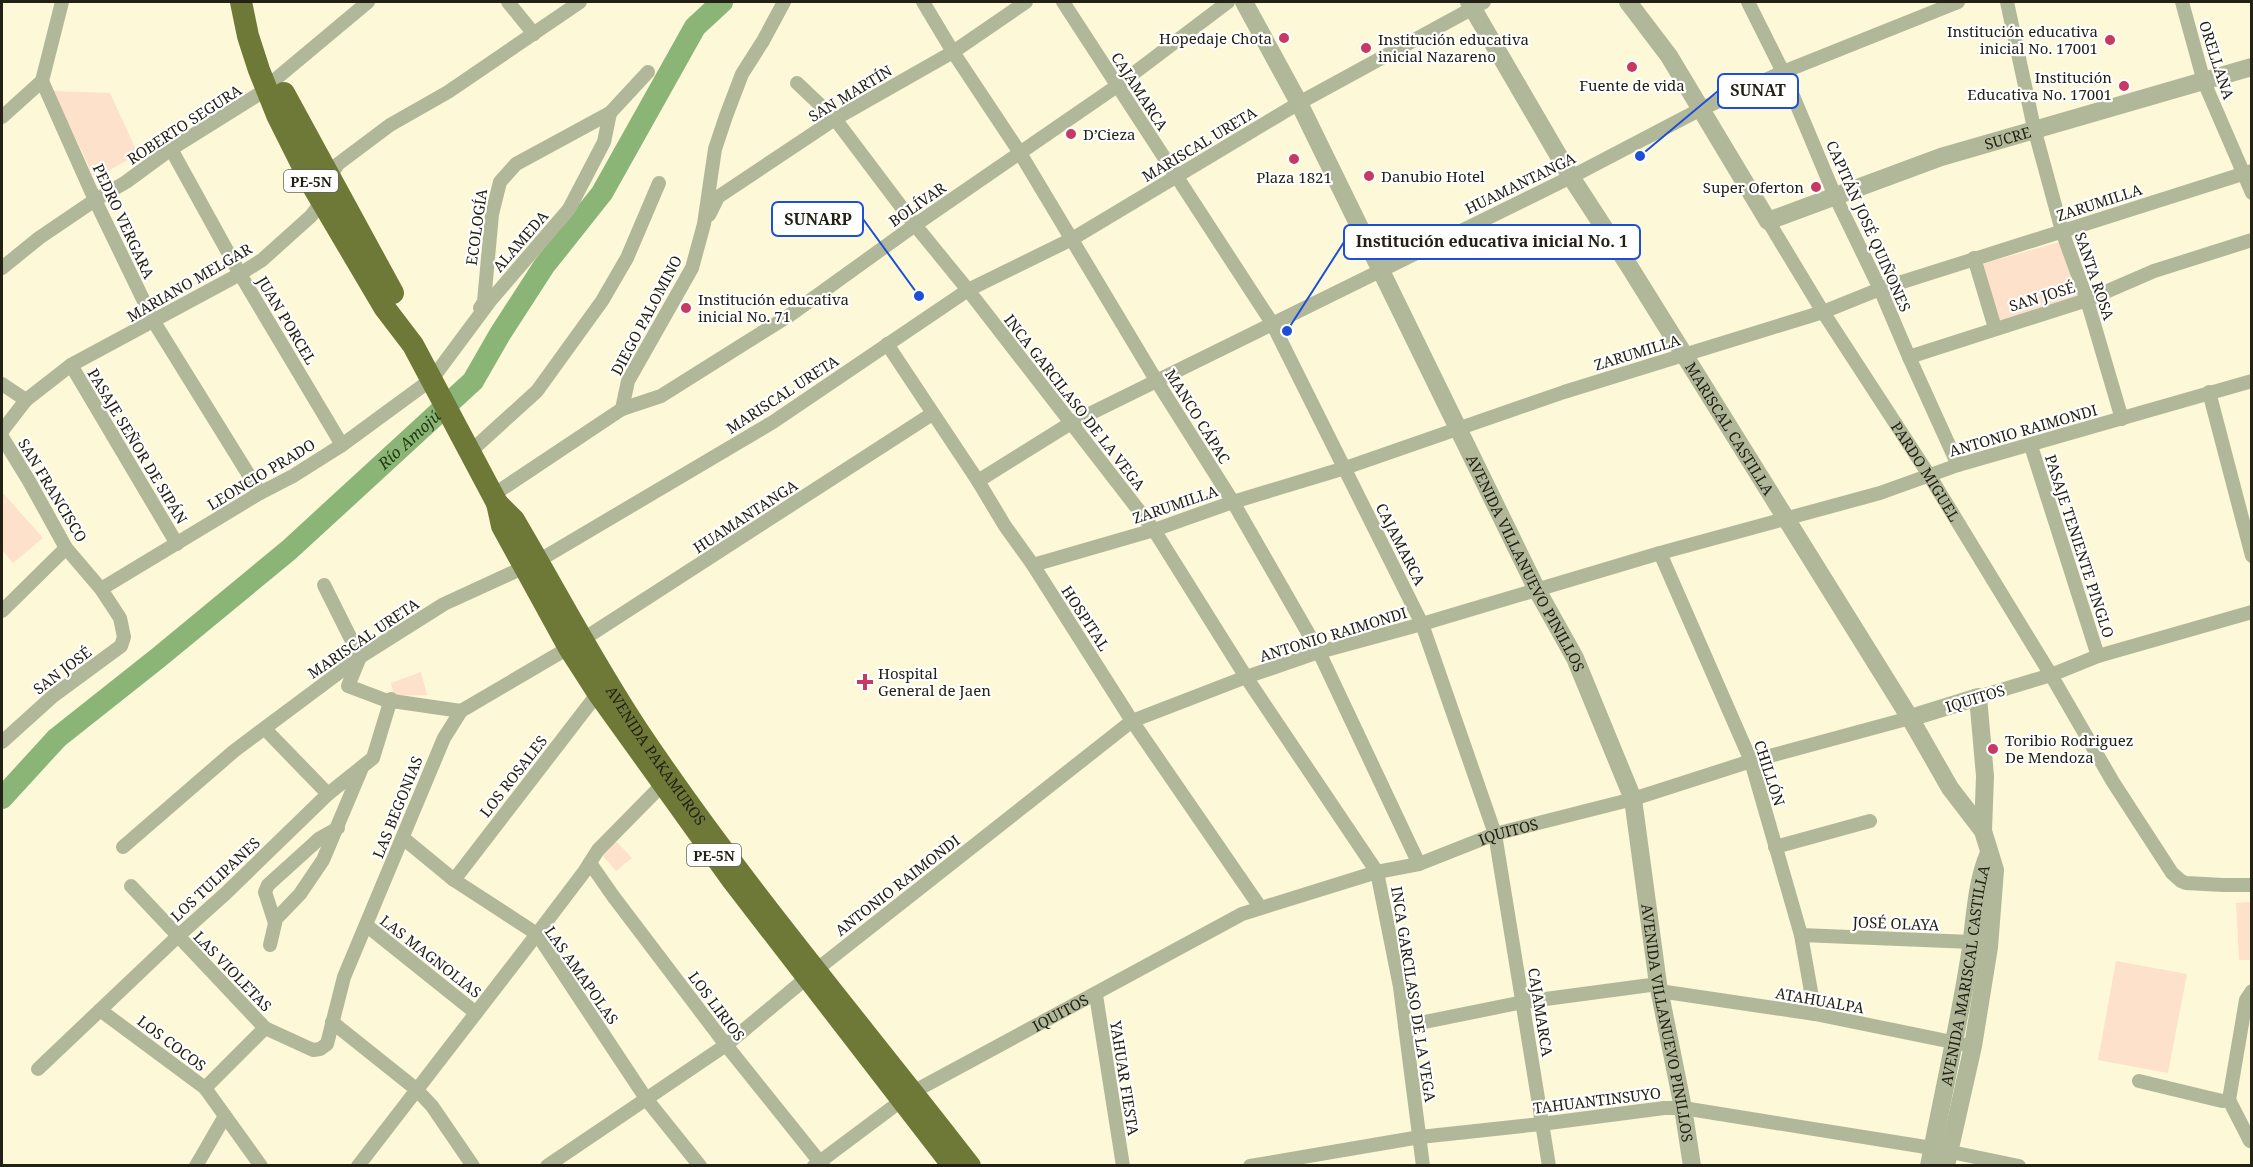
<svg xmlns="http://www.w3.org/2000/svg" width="2253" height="1167" font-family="'Noto Serif',serif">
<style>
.park{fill:#fde1ca}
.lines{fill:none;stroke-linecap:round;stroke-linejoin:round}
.river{stroke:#8bb577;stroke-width:22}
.minor{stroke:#b1b899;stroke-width:14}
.tertiary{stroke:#b1b899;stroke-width:18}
.trunk{stroke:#6e7937;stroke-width:22}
.poi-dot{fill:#c73863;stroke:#fff;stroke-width:2}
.labels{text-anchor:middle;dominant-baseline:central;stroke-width:4.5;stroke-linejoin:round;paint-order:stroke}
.shield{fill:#fff;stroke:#65635b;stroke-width:1.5}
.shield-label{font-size:14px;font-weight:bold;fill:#232015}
.poi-label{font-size:15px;fill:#232015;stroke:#fff;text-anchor:start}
.street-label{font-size:15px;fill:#232015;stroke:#fff}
.water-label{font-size:16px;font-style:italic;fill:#213c10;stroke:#fff}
.leader{fill:none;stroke:#1d4ed8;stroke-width:2}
.callout-dot{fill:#1d4ed8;stroke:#fff;stroke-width:2}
.callout{fill:#fff;stroke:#1d4ed8;stroke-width:2}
.callout-label{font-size:16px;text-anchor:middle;font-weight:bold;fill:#232015}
</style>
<rect width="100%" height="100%" fill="#fdf8d8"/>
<path class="park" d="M53,91L110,93L138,154L99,176L93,175Z
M2060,242L2078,296L1997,321L1983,265L1985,263Z
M2,492L43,538L13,563L2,550Z
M421,672L427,695L394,696L391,683Z
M616,841L632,858L616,871L602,855Z
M2251,902V960H2239L2236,903Z
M2116,961L2187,974L2168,1073L2098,1060Z"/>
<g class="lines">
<path class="river" id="s1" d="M2,798L57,738L158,658L289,550L473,381L500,334L544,266L602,193L695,27L722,2"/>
<g class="minor">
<path d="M508,2L534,34"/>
<path d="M923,2L953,52L1020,153L1156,380L1233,502L1319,652L1419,864"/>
<path d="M1063,2L1272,323L1422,624L1495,834L1549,1166"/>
<path d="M1748,2L1783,72L1835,196L1880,289L1909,357L1958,465"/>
<path d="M2007,2L2034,128L2062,231L2087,300L2122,419"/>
<path d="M2182,2L2204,82L2252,193"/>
<path d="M277,78L368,2"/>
<path d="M42,81L95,200L154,322L260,493"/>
<path d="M42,81L62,2"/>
<path d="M797,83L835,119L915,225L968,290L1154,530L1246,677L1377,872L1400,987L1423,1166"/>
<path d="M2,117L42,81"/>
<path d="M171,149L240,274L342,445"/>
<path d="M709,215L718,197L835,119L953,52L1026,2"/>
<path id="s2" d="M1768,221L1823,312L1929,475L2051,675L2113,782L2172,873L2181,881L2186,883L2223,885H2252"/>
<path d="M1974,258L1995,328"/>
<path d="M2,268L39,238L95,200L126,182L171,149L267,89"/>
<path d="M480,308L484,302L492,214L500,182L516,164L610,113L648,72"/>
<path d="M887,344L978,481L1005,526L1033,565L1132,721L1260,907"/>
<path d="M1909,357L2087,300L2154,271L2252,240"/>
<path d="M71,365L177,544"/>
<path d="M2,384L26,400"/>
<path d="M2209,392L2252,556"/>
<path d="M622,409L628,381L692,268L704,224L715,149L726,116L742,74L763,41L784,2"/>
<path d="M2,431L26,400L71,365L240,274L262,260L311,216L317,208L324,185L338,164L390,125L448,92L580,2"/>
<path d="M2,437L29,481L66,548L101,589L120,618L124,637L121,646L53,696L2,742"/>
<path d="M2031,446L2098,656"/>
<path d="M471,451L537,391L602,301L627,258L659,183"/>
<path d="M978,481L1071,423L1571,177L1701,109L1783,72L1958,2"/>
<path d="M493,495L622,409L661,396L790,315L915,225L1117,86L1228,2"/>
<path d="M1660,553L1751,761L1801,935L1815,1014"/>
<path d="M1033,565L1154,530L1233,502L1345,468L1564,392L1823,312L1880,289L2252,171"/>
<path d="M324,585L360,657L348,686L385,700L461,711"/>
<path d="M101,589L260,493L293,476L342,445L432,379L490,301L569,209L604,142L610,113"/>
<path d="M2,611L66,548"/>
<path d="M1978,697L2051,675L2098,656L2252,612"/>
<path d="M265,729L328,794"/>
<path d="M403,838L454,880L537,934L647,1100L700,1166"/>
<path d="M123,847L234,751L360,657L444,604L538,561L773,422L968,290L1072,239L1299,103L1484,2"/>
<path d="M1775,847L1870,821"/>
<path d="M590,863L613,896L726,1045L823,1166"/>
<path d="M454,880L598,693"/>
<path d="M131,886L265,1028L313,1050L320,1049L327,1044L344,977L444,738L461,711L582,640L932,414"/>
<path d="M275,923L265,892L268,885L320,838L338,828"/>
<path d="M366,925L476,1013"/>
<path d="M1801,935L1972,942L1978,944"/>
<path d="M270,945L276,919L300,894L323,860L361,770"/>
<path d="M1659,991L1815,1014L1962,1044"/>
<path d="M1096,995L1123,1166"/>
<path d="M100,1010L205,1088L261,1166"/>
<path d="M332,1022L416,1089L432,1106L473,1166"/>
<path d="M1405,1026L1523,1002L1658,984"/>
<path d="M38,1069L177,937L225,894L328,794L373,758L391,699"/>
<path d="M2139,1081L2222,1101L2229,1100L2246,1000L2252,991"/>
<path d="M205,1088L265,1028"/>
<path d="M2229,1100L2250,1141"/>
<path d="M196,1166L225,1116"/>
<path d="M358,1166L537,934L584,872L598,850L662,785"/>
<path d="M547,1166L726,1045L816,970L1132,721L1246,677L1319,652L1422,624L1660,553L1880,493L1958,465L2252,381"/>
<path id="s3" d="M814,1166L913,1092L1242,914L1377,872L1419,864L1495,834L1633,799L1751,761L1910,718"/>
<path d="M1250,1166L1420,1137L1541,1124L1664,1108H1683L1932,1148L2019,1166"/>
</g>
<g class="tertiary">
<path id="s4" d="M1244,2L1299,103L1537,590L1575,658L1633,799L1658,984L1683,1108L1692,1166"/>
<path id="s5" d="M1469,2L1571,177L1629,266L1910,718L1950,788L1983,831L1995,870L1989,947L1973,1046L1946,1166"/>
<path id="s6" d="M1628,2L1669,56L1768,221L1941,157L2252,67"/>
<path d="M1910,718L1978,697L1985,776L1983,831"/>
<path id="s7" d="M1929,1166C1942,1099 1957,1033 1968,966C1975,929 1974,887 1989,853"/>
</g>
<g class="trunk">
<path d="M241,2L248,36L259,70L277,115L312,185L384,307L413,345L497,503"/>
<path d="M284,93L393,293"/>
<path id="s8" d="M953,1166L733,881L598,693L569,648L502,526L497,503L514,520C556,591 593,663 639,732C740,883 859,1022 970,1166"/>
</g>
</g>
<g class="poi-dot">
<circle cx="1284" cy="38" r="6"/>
<circle cx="2110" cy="40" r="6"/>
<circle cx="1366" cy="48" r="6"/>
<circle cx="1632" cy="67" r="6"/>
<circle cx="2124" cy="86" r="6"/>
<circle cx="1071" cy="134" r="6"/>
<circle cx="1294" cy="159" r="6"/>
<circle cx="1369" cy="176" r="6"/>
<circle cx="1816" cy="187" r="6"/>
<circle cx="686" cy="308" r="6"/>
<path d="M862 673h6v6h6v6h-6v6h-6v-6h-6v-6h6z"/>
<circle cx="1993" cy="749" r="6"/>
</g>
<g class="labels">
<g class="shield">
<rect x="284" y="170" width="54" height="22" rx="4.5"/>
<rect x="687" y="844" width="54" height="22" rx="4.5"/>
</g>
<g class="shield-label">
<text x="311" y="181">PE-5N</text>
<text x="714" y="855">PE-5N</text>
</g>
<g class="poi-label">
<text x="2098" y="31" text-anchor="end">Institución educativa<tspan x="2098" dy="17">inicial No. 17001</tspan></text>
<text x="1272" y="38" text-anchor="end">Hopedaje Chota</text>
<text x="1378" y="39">Institución educativa<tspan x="1378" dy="17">inicial Nazareno</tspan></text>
<text x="2112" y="77" text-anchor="end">Institución<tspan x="2112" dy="17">Educativa No. 17001</tspan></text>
<text x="1632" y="85" text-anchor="middle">Fuente de vida</text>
<text x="1083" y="134">D’Cieza</text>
<text x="1381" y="176">Danubio Hotel</text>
<text x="1294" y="177" text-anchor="middle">Plaza 1821</text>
<text x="1804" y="187" text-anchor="end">Super Oferton</text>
<text x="698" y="299">Institución educativa<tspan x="698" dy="17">inicial No. 71</tspan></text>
<text x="878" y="673">Hospital<tspan x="878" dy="17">General de Jaen</tspan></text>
<text x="2005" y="740">Toribio Rodriguez<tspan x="2005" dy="17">De Mendoza</tspan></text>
</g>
<g class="street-label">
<text transform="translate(2217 60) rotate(72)">ORELLANA</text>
<text transform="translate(1140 91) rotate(57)">CAJAMARCA</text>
<text transform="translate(850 93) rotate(-31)">SAN MARTÍN</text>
<text transform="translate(184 124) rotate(-33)">ROBERTO SEGURA</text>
<text stroke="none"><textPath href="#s6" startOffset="514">SUCRE</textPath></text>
<text transform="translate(1199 144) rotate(-31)">MARISCAL URETA</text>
<text transform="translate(1520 183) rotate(-26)">HUAMANTANGA</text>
<text transform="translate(2099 202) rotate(-18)">ZARUMILLA</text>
<text transform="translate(917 204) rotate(-35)">BOLÍVAR</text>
<text transform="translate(124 221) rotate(65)">PEDRO VERGARA</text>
<text transform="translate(1869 226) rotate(66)">CAPITÁN JOSÉ QUIÑONES</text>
<text transform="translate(476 227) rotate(-82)">ECOLOGÍA</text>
<text transform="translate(520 241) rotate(-49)">ALAMEDA</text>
<text transform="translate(2095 276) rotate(71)">SANTA ROSA</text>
<text transform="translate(189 282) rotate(-30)">MARIANO MELGAR</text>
<text transform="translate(2042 296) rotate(-17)">SAN JOSÉ</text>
<text transform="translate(646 315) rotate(-62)">DIEGO PALOMINO</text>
<text transform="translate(287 320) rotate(59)">JUAN PORCEL</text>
<text transform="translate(1637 352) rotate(-17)">ZARUMILLA</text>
<text transform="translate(782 394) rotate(-33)">MARISCAL URETA</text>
<text transform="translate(1075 402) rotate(52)">INCA GARCILASO DE LA VEGA</text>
<text transform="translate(1198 416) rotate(58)">MANCO CÁPAC</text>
<text stroke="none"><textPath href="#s5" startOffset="500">MARISCAL CASTILLA</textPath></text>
<text transform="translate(2023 430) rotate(-16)">ANTONIO RAIMONDI</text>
<text transform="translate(138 446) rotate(59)">PASAJE SEÑOR DE SIPÁN</text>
<text stroke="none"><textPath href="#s2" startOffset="296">PARDO MIGUEL</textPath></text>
<text transform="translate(261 474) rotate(-31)">LEONCIO PRADO</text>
<text transform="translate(53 490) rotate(59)">SAN FRANCISCO</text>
<text transform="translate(1175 504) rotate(-19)">ZARUMILLA</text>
<text transform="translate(745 516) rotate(-33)">HUAMANTANGA</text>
<text transform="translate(1401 544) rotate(63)">CAJAMARCA</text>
<text transform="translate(2080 546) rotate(72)">PASAJE TENIENTE PINGLO</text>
<text stroke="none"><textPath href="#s4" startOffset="628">AVENIDA VILLANUEVO PINILLOS</textPath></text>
<text transform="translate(1086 618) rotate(57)">HOSPITAL</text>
<text transform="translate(1333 634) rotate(-17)">ANTONIO RAIMONDI</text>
<text transform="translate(363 638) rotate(-34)">MARISCAL URETA</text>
<text transform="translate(62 670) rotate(-37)">SAN JOSÉ</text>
<text transform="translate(1975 698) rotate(-17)">IQUITOS</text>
<text stroke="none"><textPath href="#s8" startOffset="1107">AVENIDA PAKAMUROS</textPath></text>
<text transform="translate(1770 773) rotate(72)">CHILLÓN</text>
<text transform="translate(513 776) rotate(-52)">LOS ROSALES</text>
<text transform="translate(397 807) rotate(-68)">LAS BEGONIAS</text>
<text stroke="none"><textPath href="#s3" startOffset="777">IQUITOS</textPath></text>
<text transform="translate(215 879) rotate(-43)">LOS TULIPANES</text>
<text transform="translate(897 885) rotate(-38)">ANTONIO RAIMONDI</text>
<text transform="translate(1896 923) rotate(2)">JOSÉ OLAYA</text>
<text transform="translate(431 956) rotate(38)">LAS MAGNOLIAS</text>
<text transform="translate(233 971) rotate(46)">LAS VIOLETAS</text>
<text transform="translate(582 975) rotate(55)">LAS AMAPOLAS</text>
<text stroke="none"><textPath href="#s7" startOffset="194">AVENIDA MARISCAL CASTILLA</textPath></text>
<text transform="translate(1414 994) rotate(81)">INCA GARCILASO DE LA VEGA</text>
<text transform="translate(1820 1000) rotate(10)">ATAHUALPA</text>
<text transform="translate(717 1006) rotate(53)">LOS LIRIOS</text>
<text transform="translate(1541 1012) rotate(81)">CAJAMARCA</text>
<text stroke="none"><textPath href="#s3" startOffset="291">IQUITOS</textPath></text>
<text stroke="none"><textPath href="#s4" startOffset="1114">AVENIDA VILLANUEVO PINILLOS</textPath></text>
<text transform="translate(172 1043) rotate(37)">LOS COCOS</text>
<text transform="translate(1125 1078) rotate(81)">YAHUAR FIESTA</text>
<text transform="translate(1597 1100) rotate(-7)">TAHUANTINSUYO</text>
</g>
<g class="water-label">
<text stroke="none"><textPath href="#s1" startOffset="543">Río Amojú</textPath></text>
</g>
</g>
<path class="leader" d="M1640 156L1718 91M919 296L863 219M1287 331L1344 242"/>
<g class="callout-dot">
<circle cx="1640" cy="156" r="6"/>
<circle cx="919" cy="296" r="6"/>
<circle cx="1287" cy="331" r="6"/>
</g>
<g class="callout">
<rect x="1718" y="74" width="80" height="34" rx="6"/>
<rect x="772" y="202" width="91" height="34" rx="6"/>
<rect x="1344" y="225" width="296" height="34" rx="6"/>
</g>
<g class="callout-label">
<text x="1758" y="96">SUNAT</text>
<text x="818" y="225">SUNARP</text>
<text x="1492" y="247">Institución educativa inicial No. 1</text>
</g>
<rect width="2253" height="1167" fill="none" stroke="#232015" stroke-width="6"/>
</svg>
